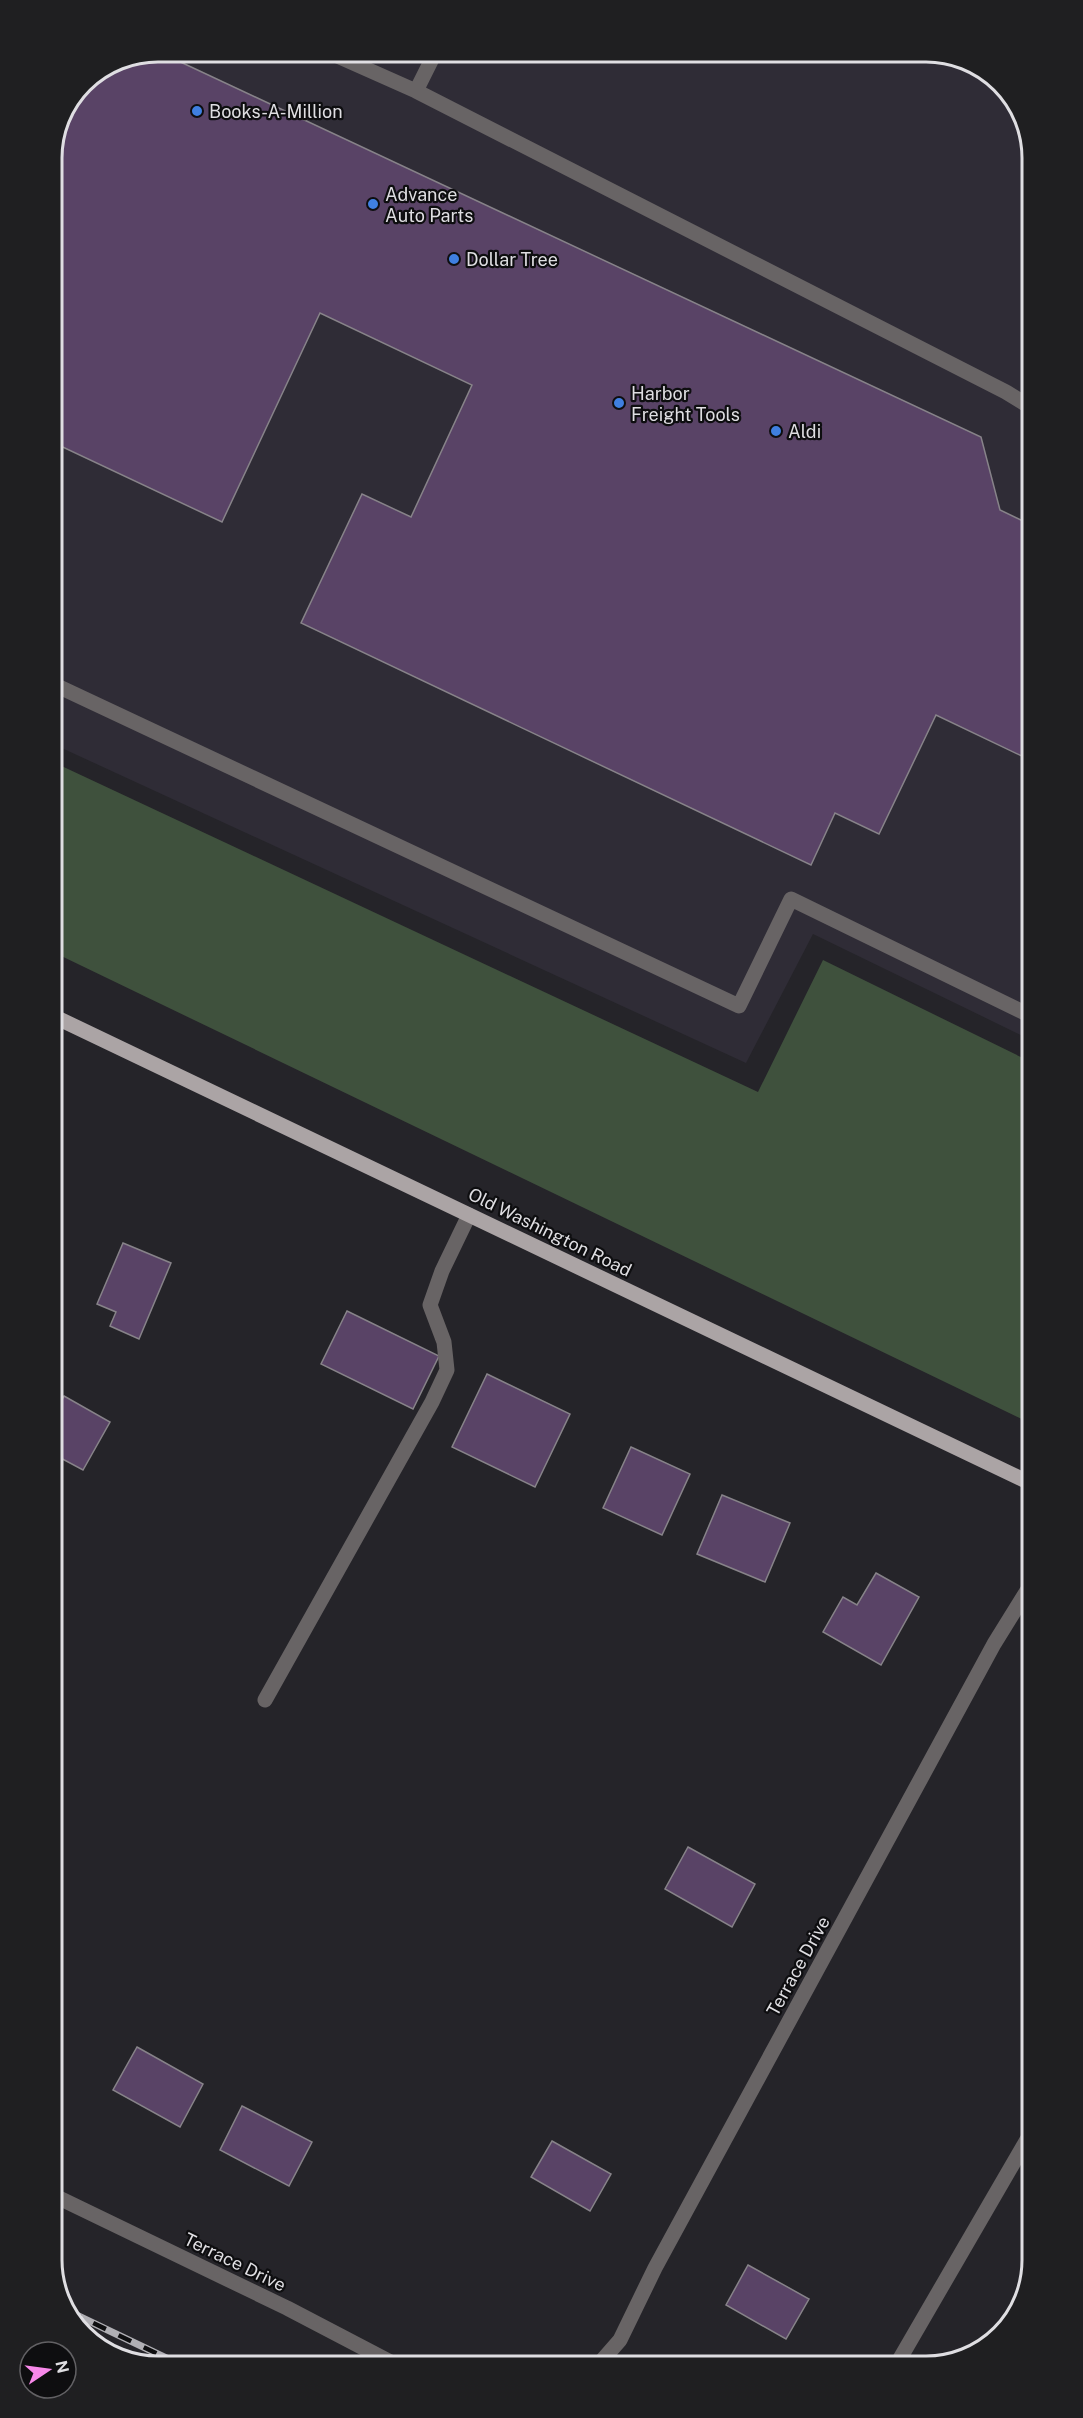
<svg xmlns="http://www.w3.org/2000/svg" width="1083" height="2418" font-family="'Public Sans',sans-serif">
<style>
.built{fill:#2f2c36}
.green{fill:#3f513d}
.building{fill:#594366;stroke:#878389;stroke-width:1.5}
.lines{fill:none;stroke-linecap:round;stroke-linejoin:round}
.minor{stroke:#686465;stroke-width:15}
.major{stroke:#aba4a5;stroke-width:15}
.rail-casing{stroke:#b0afb4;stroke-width:7}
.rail{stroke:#0e0e10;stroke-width:4.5;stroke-dasharray:14;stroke-linecap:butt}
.shop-dot{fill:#3f7fe0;stroke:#0e0e10;stroke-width:2}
.labels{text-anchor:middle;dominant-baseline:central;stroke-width:4.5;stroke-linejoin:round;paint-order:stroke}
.poi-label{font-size:18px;fill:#dfdee2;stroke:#0e0e10;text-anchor:start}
.street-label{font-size:18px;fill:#dfdee2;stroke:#0e0e10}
.rim{fill:none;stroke:#dfdee2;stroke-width:3}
</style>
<rect width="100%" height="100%" fill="#252429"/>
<path class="built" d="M158,51H933L990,73L1026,123L1029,1039L813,934L746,1063L53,744L51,151L82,82L117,59Z"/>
<path class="green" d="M53,762L758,1092L823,960L1029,1061L1030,1423L53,952Z"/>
<path class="building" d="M157,51L981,437L1000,510L1027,523L1028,759L936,715L879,834L835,813L811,865L301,623L362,494L411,517L472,385L320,313L222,522L52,442L51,151L82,82L117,59Z
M123,1243L171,1263L139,1339L110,1326L116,1312L97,1304Z
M347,1311L439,1356L413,1409L321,1364Z
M487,1374L570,1414L535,1487L452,1447Z
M64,1396L110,1422L83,1470L55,1455L54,1413Z
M631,1447L690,1474L662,1535L603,1508Z
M722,1495L790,1523L765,1582L697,1554Z
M876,1573L919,1597L881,1665L823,1632L843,1597L857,1605Z
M688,1847L755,1884L732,1927L665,1889Z
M137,2047L203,2084L180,2127L113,2090Z
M242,2106L312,2142L289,2186L220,2150Z
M552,2141L611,2174L590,2211L531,2177Z
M748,2265L809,2299L786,2339L726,2305Z"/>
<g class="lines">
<path class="minor" d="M326,51L416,91L1006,392L1027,405
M416,91L436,51
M53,684L739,1006L791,899L1029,1015
M265,1700L432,1402L447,1370L444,1342L430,1305L442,1271L469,1215
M57,2197L287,2308L396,2365
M898,2362L1032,2131
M599,2364L620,2340L655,2268L994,1644L1030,1586"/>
<path class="major" d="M53,1016L1030,1483"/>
<defs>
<path id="rail" d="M68,2311L185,2367
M105,2350L154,2367"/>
</defs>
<use href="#rail" class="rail-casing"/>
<use href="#rail" class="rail"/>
</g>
<g class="shop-dot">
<circle cx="197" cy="111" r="6"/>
<circle cx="373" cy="204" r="6"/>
<circle cx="454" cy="259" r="6"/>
<circle cx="619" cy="403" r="6"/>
<circle cx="776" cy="431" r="6"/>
</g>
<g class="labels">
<g class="poi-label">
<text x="209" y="111">Books-A-Million</text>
<text x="385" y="194">Advance<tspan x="385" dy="21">Auto Parts</tspan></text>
<text x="466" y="259">Dollar Tree</text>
<text x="631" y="393">Harbor<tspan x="631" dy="21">Freight Tools</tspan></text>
<text x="788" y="431">Aldi</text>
</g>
<g class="street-label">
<text transform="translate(550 1232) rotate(26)">Old Washington Road</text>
<text transform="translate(798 1966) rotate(-61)">Terrace Drive</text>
<text transform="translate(235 2262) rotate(26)">Terrace Drive</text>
</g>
</g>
<path d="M0 0H1083V2418H0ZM158 62H926A96 96 0 0 1 1022 158V2260A96 96 0 0 1 926 2356H158A96 96 0 0 1 62 2260V158A96 96 0 0 1 158 62Z" fill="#1f1f21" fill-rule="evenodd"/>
<path class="rim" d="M158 62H926A96 96 0 0 1 1022 158V2260A96 96 0 0 1 926 2356H158A96 96 0 0 1 62 2260V158A96 96 0 0 1 158 62Z"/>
<g transform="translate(48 2370) rotate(77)"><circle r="28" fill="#0e0e10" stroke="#626164" stroke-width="1.5"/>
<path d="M0-4.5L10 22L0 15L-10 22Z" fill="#f888ea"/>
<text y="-9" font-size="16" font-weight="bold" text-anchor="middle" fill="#dfdee2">N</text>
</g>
</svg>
